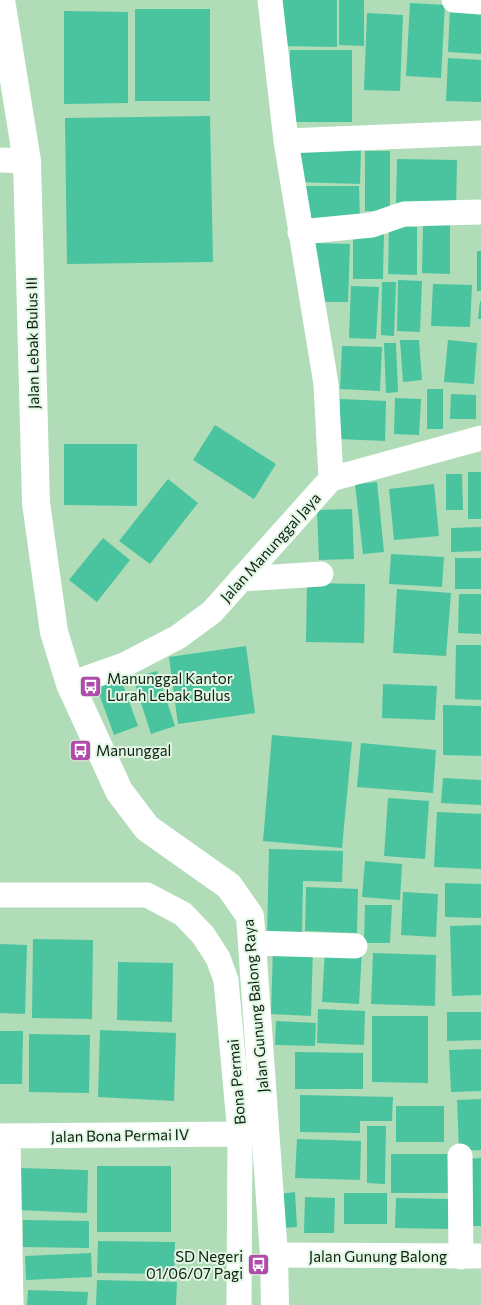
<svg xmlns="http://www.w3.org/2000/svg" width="481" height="1305" font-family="Commissioner,sans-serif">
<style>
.building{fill:#4ac39f}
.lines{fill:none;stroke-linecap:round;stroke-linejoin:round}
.minor{stroke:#fff;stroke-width:25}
.tertiary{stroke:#fff;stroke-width:28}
.labels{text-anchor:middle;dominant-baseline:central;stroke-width:4;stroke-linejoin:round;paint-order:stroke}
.street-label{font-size:15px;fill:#0e1f12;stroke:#e1f7e4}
.poi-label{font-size:15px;fill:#0e1f12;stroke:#e1f7e4;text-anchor:start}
</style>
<rect width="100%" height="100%" fill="#b0dcb8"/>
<path class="building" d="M278,0H337V47L279,46Z
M339,0H364V46L339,45Z
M410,3L445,5L441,78L406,76Z
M450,6L481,8V54L448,52Z
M135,9H210V101H135Z
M64,11L128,12V103L64,104Z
M367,13L403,15L400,91L364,90Z
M290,50H352V122H289Z
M448,58L481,60V102L446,101Z
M210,116L213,262L67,264L65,118Z
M296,146L361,148L360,184L295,182Z
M365,151H390V211H365Z
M397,159L457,160L456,208L396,207Z
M304,186H359L360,222H304Z
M423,224L450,225V274L422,273Z
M389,226L417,227V275L388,274Z
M353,231L384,232L383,279H353Z
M313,243L350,244L348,302H313Z
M477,251H481V291H477Z
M398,280L422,281L420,332L397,331Z
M382,282H396L394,336L381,335Z
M433,284L472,285L470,327L431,326Z
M351,286L379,287L376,339L349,338Z
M480,301H481V319H478Z
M400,340H419L422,380L403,382Z
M448,340L477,343L474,384L444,382Z
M384,343H396L398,392L386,393Z
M342,346L382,347L380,391L340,389Z
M427,389H443V429H427Z
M451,394L476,395V419H450Z
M395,398L421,399L419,435L394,434Z
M340,399L386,401L385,441L339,439Z
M215,425L276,464L254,499L193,460Z
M64,444H137V506L64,505Z
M468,472H481V519H468Z
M446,474H462L463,510H446Z
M168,479L198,503L150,564L119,541Z
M377,482L384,552L363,554L355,484Z
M434,484L439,536L394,540L389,489Z
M352,509L354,559L319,560L317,510Z
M481,527V551L451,552V528Z
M103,538L130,560L97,602L69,580Z
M391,554L444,557L442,587L389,584Z
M455,558H481V589H455Z
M307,583L365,584L364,643L306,642Z
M397,589L451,593L446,656L393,653Z
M459,594H481V634L458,633Z
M456,645H481V700L455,699Z
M246,646L255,713L178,724L169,657Z
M157,671L175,726L151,734L133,678Z
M121,679L138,726L114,735L97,688Z
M383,684L437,686L435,720L382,718Z
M443,705L481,706V756L443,755Z
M272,735L352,742L342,848L263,841Z
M361,743L436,750L433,793L357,787Z
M443,778L481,780V805L441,803Z
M388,798L429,801L425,859L384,856Z
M437,812L481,814V869L434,867Z
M269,849L343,851L342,882L303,881L302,936L267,935Z
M365,861L402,864L400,900L362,897Z
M445,883L481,884V918L445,917Z
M306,887L358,889L357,933L305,931Z
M403,892L438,894L436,937L401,935Z
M365,905H392L390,943H364Z
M481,925V995L452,996L450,926Z
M33,939L93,940L92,1019L32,1018Z
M0,944L27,945L25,1014L0,1013Z
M273,947L313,948L311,1016L271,1014Z
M325,949L362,951L359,1004L322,1002Z
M373,953L436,955L435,1006L371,1004Z
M118,962L173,963L172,1022L117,1020Z
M318,1009L365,1011L364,1045L317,1043Z
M447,1012H481V1040L447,1041Z
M372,1016H428V1083L372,1082Z
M276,1021L316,1023L315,1046L275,1045Z
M100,1030L176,1033L174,1101L98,1097Z
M0,1031H23L22,1084H0Z
M29,1034L90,1035L89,1093L29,1092Z
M481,1049V1091L451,1092L449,1050Z
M295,1052L363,1053V1089H295Z
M300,1095L393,1097L392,1121H360V1133L300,1132Z
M481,1099V1150L459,1151L457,1100Z
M396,1106H444V1142H396Z
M367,1126H386L385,1184L367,1183Z
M297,1139L361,1141L360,1180L295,1178Z
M391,1154H451V1193H391Z
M481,1158V1226H467L465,1159Z
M97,1166H171V1232H97Z
M18,1168L88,1170L87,1213L16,1210Z
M295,1192L297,1227L282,1228L279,1194Z
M344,1193H387V1224H344Z
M305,1197L335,1198L334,1233H304Z
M396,1198L450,1199V1229L395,1228Z
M23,1220L89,1221V1248L23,1247Z
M98,1241L175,1242L174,1274L97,1273Z
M91,1253L92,1277L26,1280L25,1256Z
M97,1280L177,1282L176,1305H96Z
M28,1290L88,1292L87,1305H27Z"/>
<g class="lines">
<path class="minor" d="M270,0L286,141L326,384L331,479
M454,0L481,2
M286,141L481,133
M0,160L27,161
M300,232L372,225L404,214L481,212
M241,579L321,574
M70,684L124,665L178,637L212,612L331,479L481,438
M0,895H147L183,914L203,935L218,958L226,980L240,1134L239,1305
M252,943L355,946
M0,1136L240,1134
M8,1136L11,1305
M460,1156L461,1257
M274,1255L481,1256"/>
<path class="tertiary" d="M1,0L27,161L36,503L54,632L70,684L119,791L147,828L229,886L250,916L274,1255L275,1305"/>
</g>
<defs>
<symbol id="bus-square" viewBox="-11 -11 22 22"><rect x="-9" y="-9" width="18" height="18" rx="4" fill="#b24aac" stroke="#e1f7e4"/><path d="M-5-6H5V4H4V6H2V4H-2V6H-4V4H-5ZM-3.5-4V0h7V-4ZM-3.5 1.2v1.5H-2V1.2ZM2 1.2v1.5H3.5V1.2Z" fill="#fff"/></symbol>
</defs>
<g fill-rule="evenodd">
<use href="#bus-square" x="78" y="674" width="25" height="25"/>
<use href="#bus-square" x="68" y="738" width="25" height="25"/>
<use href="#bus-square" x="246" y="1252" width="25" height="25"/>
</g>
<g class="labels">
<g class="street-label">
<text transform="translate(32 343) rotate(-91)">Jalan Lebak Bulus III</text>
<text transform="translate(270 547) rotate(-48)">Jalan Manunggal Jaya</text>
<text transform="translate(255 1006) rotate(-95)">Jalan Gunung Balong Raya</text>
<text transform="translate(236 1082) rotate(-95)">Bona Permai</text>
<text transform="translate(120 1135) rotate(-1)">Jalan Bona Permai IV</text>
<text x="378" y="1256">Jalan Gunung Balong</text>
</g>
<g class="poi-label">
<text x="107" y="678">Manunggal Kantor<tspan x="107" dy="17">Lurah Lebak Bulus</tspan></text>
<text x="96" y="750">Manunggal</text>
<text x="243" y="1256" text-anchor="end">SD Negeri<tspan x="243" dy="17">01/06/07 Pagi</tspan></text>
</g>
</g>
</svg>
